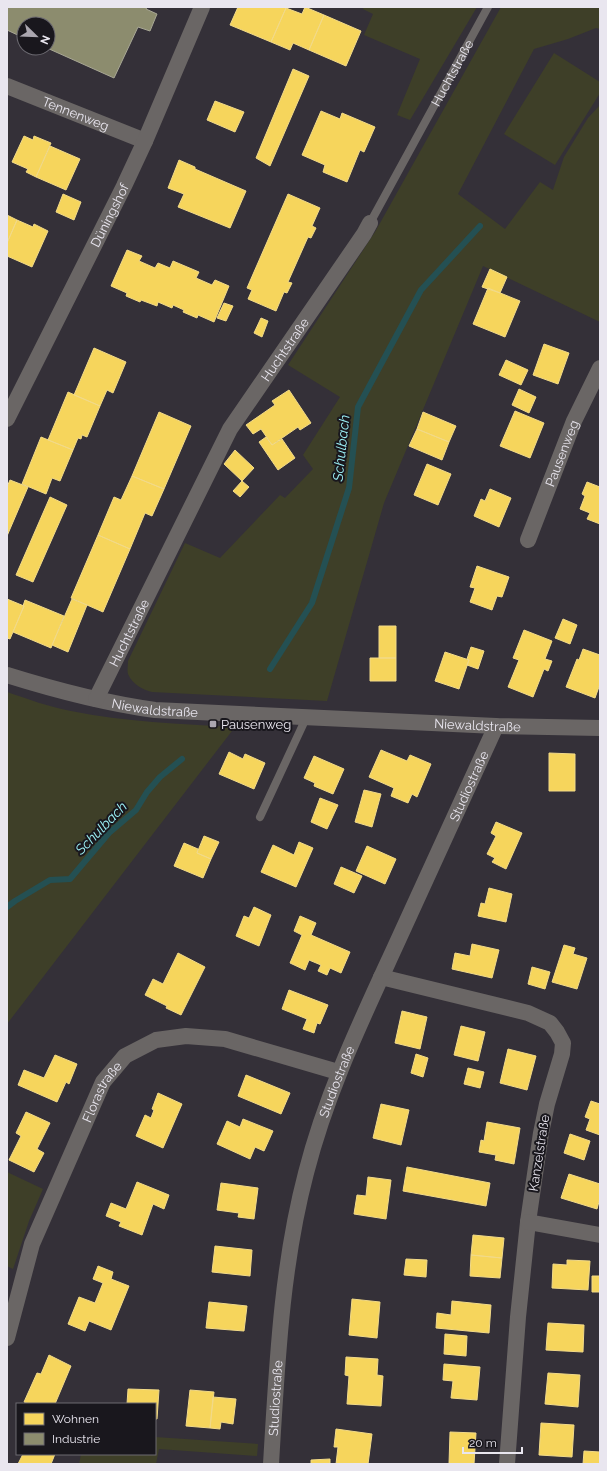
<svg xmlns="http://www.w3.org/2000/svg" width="607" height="1471" font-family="Raleway,sans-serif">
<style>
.green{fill:#3e3f28}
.homes{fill:#f6d55c;stroke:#f2da88}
.industry{fill:#8c8c6e;stroke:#a8a795}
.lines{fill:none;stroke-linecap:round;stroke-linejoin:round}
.stream{stroke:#245053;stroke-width:6}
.service{stroke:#6a6665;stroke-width:8}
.minor{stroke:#6a6665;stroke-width:16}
.poi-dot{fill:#aaa6af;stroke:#19171d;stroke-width:1.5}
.labels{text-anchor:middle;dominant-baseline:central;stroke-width:4;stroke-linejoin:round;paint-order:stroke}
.street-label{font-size:13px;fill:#e9e6ef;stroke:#19171d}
.poi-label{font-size:13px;fill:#e9e6ef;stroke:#19171d;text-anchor:start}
.water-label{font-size:14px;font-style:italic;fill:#9df2f7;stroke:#19171d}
</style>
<rect width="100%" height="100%" fill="#343038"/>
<path class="green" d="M364,7H477L410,120L397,115L420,59L364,35L373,14L363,9Z
M501,7H600V29L596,28L568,39L534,49L458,194L505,229L540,182L553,190L564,157L588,118L600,105V322L483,266L384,503L327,701L152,692C143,690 132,684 128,674C127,671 128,665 128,661L185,543L220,558L280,495L285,498L313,469L303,455L340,397L288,365L375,232Z
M554,53L600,82V93L555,165L504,134Z
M7,692C28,699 49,707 71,711C125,722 180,724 235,727L7,1024Z
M7,1172L43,1189L29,1221L13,1269L7,1266Z
M155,1437L258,1444L257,1456L159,1449L156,1464H79L81,1454H155Z"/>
<path class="homes" d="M238,7H285L286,8L271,42L230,25Z
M305,7L324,15L309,50L293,43L290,50L271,42L286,8L302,14Z
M324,15L361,31L346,66L309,50Z
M293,69L309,76L270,166L256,158Z
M215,101L244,112L235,132L207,120Z
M321,111L340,119L342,113L375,127L364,152L360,150L347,182L323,172L325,165L302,155Z
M24,136L33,140L34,136L51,143L36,177L26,172L28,169L12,162Z
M50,146L80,159L66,190L36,177Z
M179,160L195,167V169L246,191L230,228L178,207L184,194L168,188Z
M63,194L81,202L74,220L56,212Z
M288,194L320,208L312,226L316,228L311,238L308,237L288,282L292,283L287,293L284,292L276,311L248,299L252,290L247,288Z
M7,215L17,220L7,243Z
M17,220L33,227L34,224L48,231L32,267L7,256V243Z
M127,250L142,256L139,261L155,268L158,263L170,268L173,261L199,272L196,278L212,285L215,280L229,286L214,322L198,315L197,318L183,312L184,310L173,305L172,308L158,302L157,306L141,300L140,302L126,296L127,293L111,286Z
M490,269L507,277L500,293L482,287Z
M488,288L520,301L505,337L473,324Z
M224,303L233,306L226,321L217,318Z
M261,318L268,321L262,337L254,333Z
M544,344L569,353L558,384L533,375Z
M94,348L126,362L113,393L107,390L100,406L74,395Z
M506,360L528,370L521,385L499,375Z
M519,389L536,397L529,413L512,405Z
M289,390L311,423L300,430L298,427L272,445L261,429L253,434L246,425L275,405L272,401Z
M68,392L100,406L87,437L82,435L81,439L78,438L73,450L48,440Z
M515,411L544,423L530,458L500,446Z
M159,412L191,426L164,489L132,476Z
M423,412L456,426L449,442L417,429Z
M417,429L449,442L442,460L409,446Z
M41,437L73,450L60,481L52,478L46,494L22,484Z
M266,437L272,445L282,439L295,458L278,470L259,442Z
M235,450L254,468L242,481L224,464Z
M427,464L451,474L438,505L414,495Z
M132,476L164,489L152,516L145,513L130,549L98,535L114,497L121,500Z
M10,480L28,487L7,536V487Z
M242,481L249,487L240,497L233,491Z
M587,482L600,487V524L587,519L590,513L580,509L585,496L582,494Z
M490,489L511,498L499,527L474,516L481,499L485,501Z
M50,497L67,505L33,582L16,575Z
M98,535L130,549L103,612L71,598Z
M477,566L509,577L502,597L497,596L492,610L470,602L475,588L470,587Z
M7,599L24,606L10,639L7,638Z
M72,599L87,605L68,652L52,645Z
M25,600L64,616L51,648L13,632L24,606H23Z
M563,619L577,625L570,644L555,638Z
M379,626H396V658H379Z
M524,630L552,641L545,659L552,661L548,671L544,669L533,697L508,687L519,660L513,658Z
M471,647L484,651L478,669L467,665L469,660L467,659Z
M583,649L600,655V684L595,698L566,687L577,659L579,660Z
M445,652L469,660L459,689L435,681Z
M370,658H396V681H370Z
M381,750L407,761L410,755L431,764L417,797L412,794L408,803L391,796L394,788L369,777Z
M229,752L243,759L245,754L265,763L254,789L219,774Z
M549,753L575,754V791H549Z
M314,756L344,769L333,794L314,786L315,783L304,778Z
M364,790L381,794L372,827L355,822Z
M320,798L338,805L327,829L311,822Z
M496,822L522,833L506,869L492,862L495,858L487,854L496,836L491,833Z
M204,836L219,842L211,859L197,853Z
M299,842L313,848L296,887L261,872L273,845L294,855Z
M184,843L198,849L197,853L211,859L203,878L174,866Z
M367,846L396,859L385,884L356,871Z
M341,867L362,876L354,893L334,884Z
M489,888L512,894L506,922L478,916L481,903L485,904Z
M254,907L271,915L259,946L236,936L244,916L249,918Z
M300,916L316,923L311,935L350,952L341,973L330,968L327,975L318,971L321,965L309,960L305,970L290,963L302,935L294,931Z
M472,944L499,950L492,978L452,969L455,953L470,956Z
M564,945L575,948L573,954L587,958L577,989L552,982Z
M178,953L205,967L181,1015L166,1008L167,1006L145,995L153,979L163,984Z
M532,967L550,972L545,989L528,984Z
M289,990L328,1005L320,1024L317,1023L314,1033L303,1029L307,1019L282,1009Z
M402,1011L427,1017L420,1049L395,1043Z
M461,1026L485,1032L478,1061L454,1055Z
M508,1049L536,1056L527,1090L500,1083Z
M416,1054L428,1058L423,1077L411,1073Z
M55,1055L77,1064L69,1084L66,1082L57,1102L18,1085L24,1070L44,1078Z
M468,1068L484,1072L480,1088L464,1084Z
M246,1075L290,1093L281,1114L238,1096Z
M158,1093L182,1104L163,1148L136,1136L145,1115L151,1118L154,1110L152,1109Z
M591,1101L600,1104V1135L586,1130L590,1119L585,1117Z
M381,1104L409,1110L401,1145L373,1138Z
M26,1112L50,1123L37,1149L44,1153L34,1172L9,1160L21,1136L16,1133Z
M243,1119L273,1131L264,1151L255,1147L250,1159L217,1144L227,1121L240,1127Z
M487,1122L520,1128L514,1164L495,1160L496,1155L479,1152L481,1140L484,1141Z
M570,1134L590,1141L584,1160L564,1153Z
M407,1167L490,1183L486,1206L403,1191Z
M569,1174L600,1184V1198L597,1209L561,1198Z
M368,1177L391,1180L386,1219L354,1214L357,1195L366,1196Z
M137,1182L169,1195L164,1209L153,1204L142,1235L119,1226L121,1222L106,1216L111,1203L126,1209Z
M221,1183L258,1188L254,1219L238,1217L239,1213L217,1210Z
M473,1235L504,1238L502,1258L471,1255Z
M215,1246L252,1250L250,1276L212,1272Z
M471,1255L502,1258L500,1278L470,1276Z
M406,1259L427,1260L426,1277L404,1275Z
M567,1260L590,1261L588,1290L552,1288L553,1264L567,1265Z
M98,1266L113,1272L111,1279L129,1286L111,1330L89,1321L85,1331L68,1324L79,1297L95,1303L103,1283L93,1279Z
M592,1276H600V1292H592Z
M352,1299L380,1302L377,1338L349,1335Z
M452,1301L491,1305L489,1333L436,1328L437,1313L451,1315Z
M209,1302L247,1306L244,1331L206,1328Z
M548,1323L584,1325L583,1352L546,1350Z
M445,1334L467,1336L466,1356L444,1354Z
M49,1355L71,1366L55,1404H29L24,1402L37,1373L41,1374Z
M346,1357L378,1359L377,1375L383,1376L381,1406L347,1404L349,1376L345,1375Z
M444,1364L480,1367L477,1400L451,1398L453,1381L443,1380Z
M548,1373L580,1375L578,1407L545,1404Z
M128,1389L159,1390L157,1419H155V1404H127Z
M190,1390L214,1392L210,1428L186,1426Z
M213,1397L236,1399L233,1424L221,1422L220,1429L210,1428Z
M541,1423L574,1425L572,1457L539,1455Z
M336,1429L372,1434L368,1464H336L338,1447H334Z
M450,1432L476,1433L474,1464H449Z
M584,1451L600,1452V1464H583Z
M23,1454H55L51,1464H18Z
M330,1459V1464H311V1460Z"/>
<path class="industry" d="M7,7H147L146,9L157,14L150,31L138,27L114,78L47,48H48V24H24V38L7,30Z"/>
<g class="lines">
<path class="stream" d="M270,669L312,603L349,488L358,407L421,290L480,226
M7,907L15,901L50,880L70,879L109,833L136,810L147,792L160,777L182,759"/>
<g class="service">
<path id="s1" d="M370,223L488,7"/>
<path d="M260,817L307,716"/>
</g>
<g class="minor">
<path id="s2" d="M7,86L145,141"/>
<path id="s3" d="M7,419L124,186L145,141L202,7"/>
<path id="s4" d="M528,540L574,421L600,368"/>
<path id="s5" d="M7,675C55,690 104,703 155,710L496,726L600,728"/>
<path id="s6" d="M96,699L230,429L364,234L370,223"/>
<path d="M381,977L528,1013L550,1023L557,1032L563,1043L562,1054L547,1104L541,1133L528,1222L518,1317L507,1464"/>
<path d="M528,1222L600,1235"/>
<path id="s7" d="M7,1338L32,1244L103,1082L125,1056L156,1040L186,1036L225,1039L338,1072"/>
<path id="s8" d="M271,1464C277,1366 281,1268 306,1173C326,1094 361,1021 395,947C429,873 462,800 496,726"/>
</g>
</g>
<rect class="poi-dot" x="209" y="720" width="8" height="8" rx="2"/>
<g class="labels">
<g class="street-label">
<text stroke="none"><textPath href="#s1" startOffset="171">Huchtstraße</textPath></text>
<text stroke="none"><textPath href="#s2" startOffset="74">Tennenweg</textPath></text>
<text stroke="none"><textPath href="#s3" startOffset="228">Düningshof</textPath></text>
<text stroke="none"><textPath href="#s6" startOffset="398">Huchtstraße</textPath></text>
<text stroke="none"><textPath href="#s4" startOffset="93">Pausenweg</textPath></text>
<text stroke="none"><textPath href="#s6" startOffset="74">Huchtstraße</textPath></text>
<text stroke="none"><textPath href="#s5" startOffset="152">Niewaldstraße</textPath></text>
<text stroke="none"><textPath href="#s5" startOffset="475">Niewaldstraße</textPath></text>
<text stroke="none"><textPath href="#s8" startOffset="714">Studiostraße</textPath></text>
<text stroke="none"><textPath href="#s8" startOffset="390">Studiostraße</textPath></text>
<text stroke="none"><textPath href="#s7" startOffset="265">Florastraße</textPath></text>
<text transform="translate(539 1153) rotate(-81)">Kanzelstraße</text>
<text stroke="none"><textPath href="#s8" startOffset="66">Studiostraße</textPath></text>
</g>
<g class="poi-label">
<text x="221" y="724">Pausenweg</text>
</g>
<g class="water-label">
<text transform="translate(341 448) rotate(-84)">Schulbach</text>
<text transform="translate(101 828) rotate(-46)">Schulbach</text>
</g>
</g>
<rect width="607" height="1471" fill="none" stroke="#e9e6ef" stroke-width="16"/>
<rect x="16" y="1403" width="140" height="52" fill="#19171d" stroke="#6c6a71"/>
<rect x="24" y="1413" width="20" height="12" fill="#f6d55c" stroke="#6c6a71"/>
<text x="52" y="1423" font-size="12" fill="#e9e6ef">Wohnen</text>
<rect x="24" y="1433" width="20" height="12" fill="#8c8c6e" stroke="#6c6a71"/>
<text x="52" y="1443" font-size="12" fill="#e9e6ef">Industrie</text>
<g transform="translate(36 36) rotate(113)"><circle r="19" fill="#19171d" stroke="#6c6a71"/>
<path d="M0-3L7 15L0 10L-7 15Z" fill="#aaa6af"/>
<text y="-6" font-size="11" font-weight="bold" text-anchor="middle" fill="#e9e6ef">N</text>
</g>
<path d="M463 1447v6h59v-6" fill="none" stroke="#e9e6ef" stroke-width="2"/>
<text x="469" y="1447" font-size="12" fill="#e9e6ef" stroke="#19171d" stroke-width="3" paint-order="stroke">20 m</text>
</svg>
